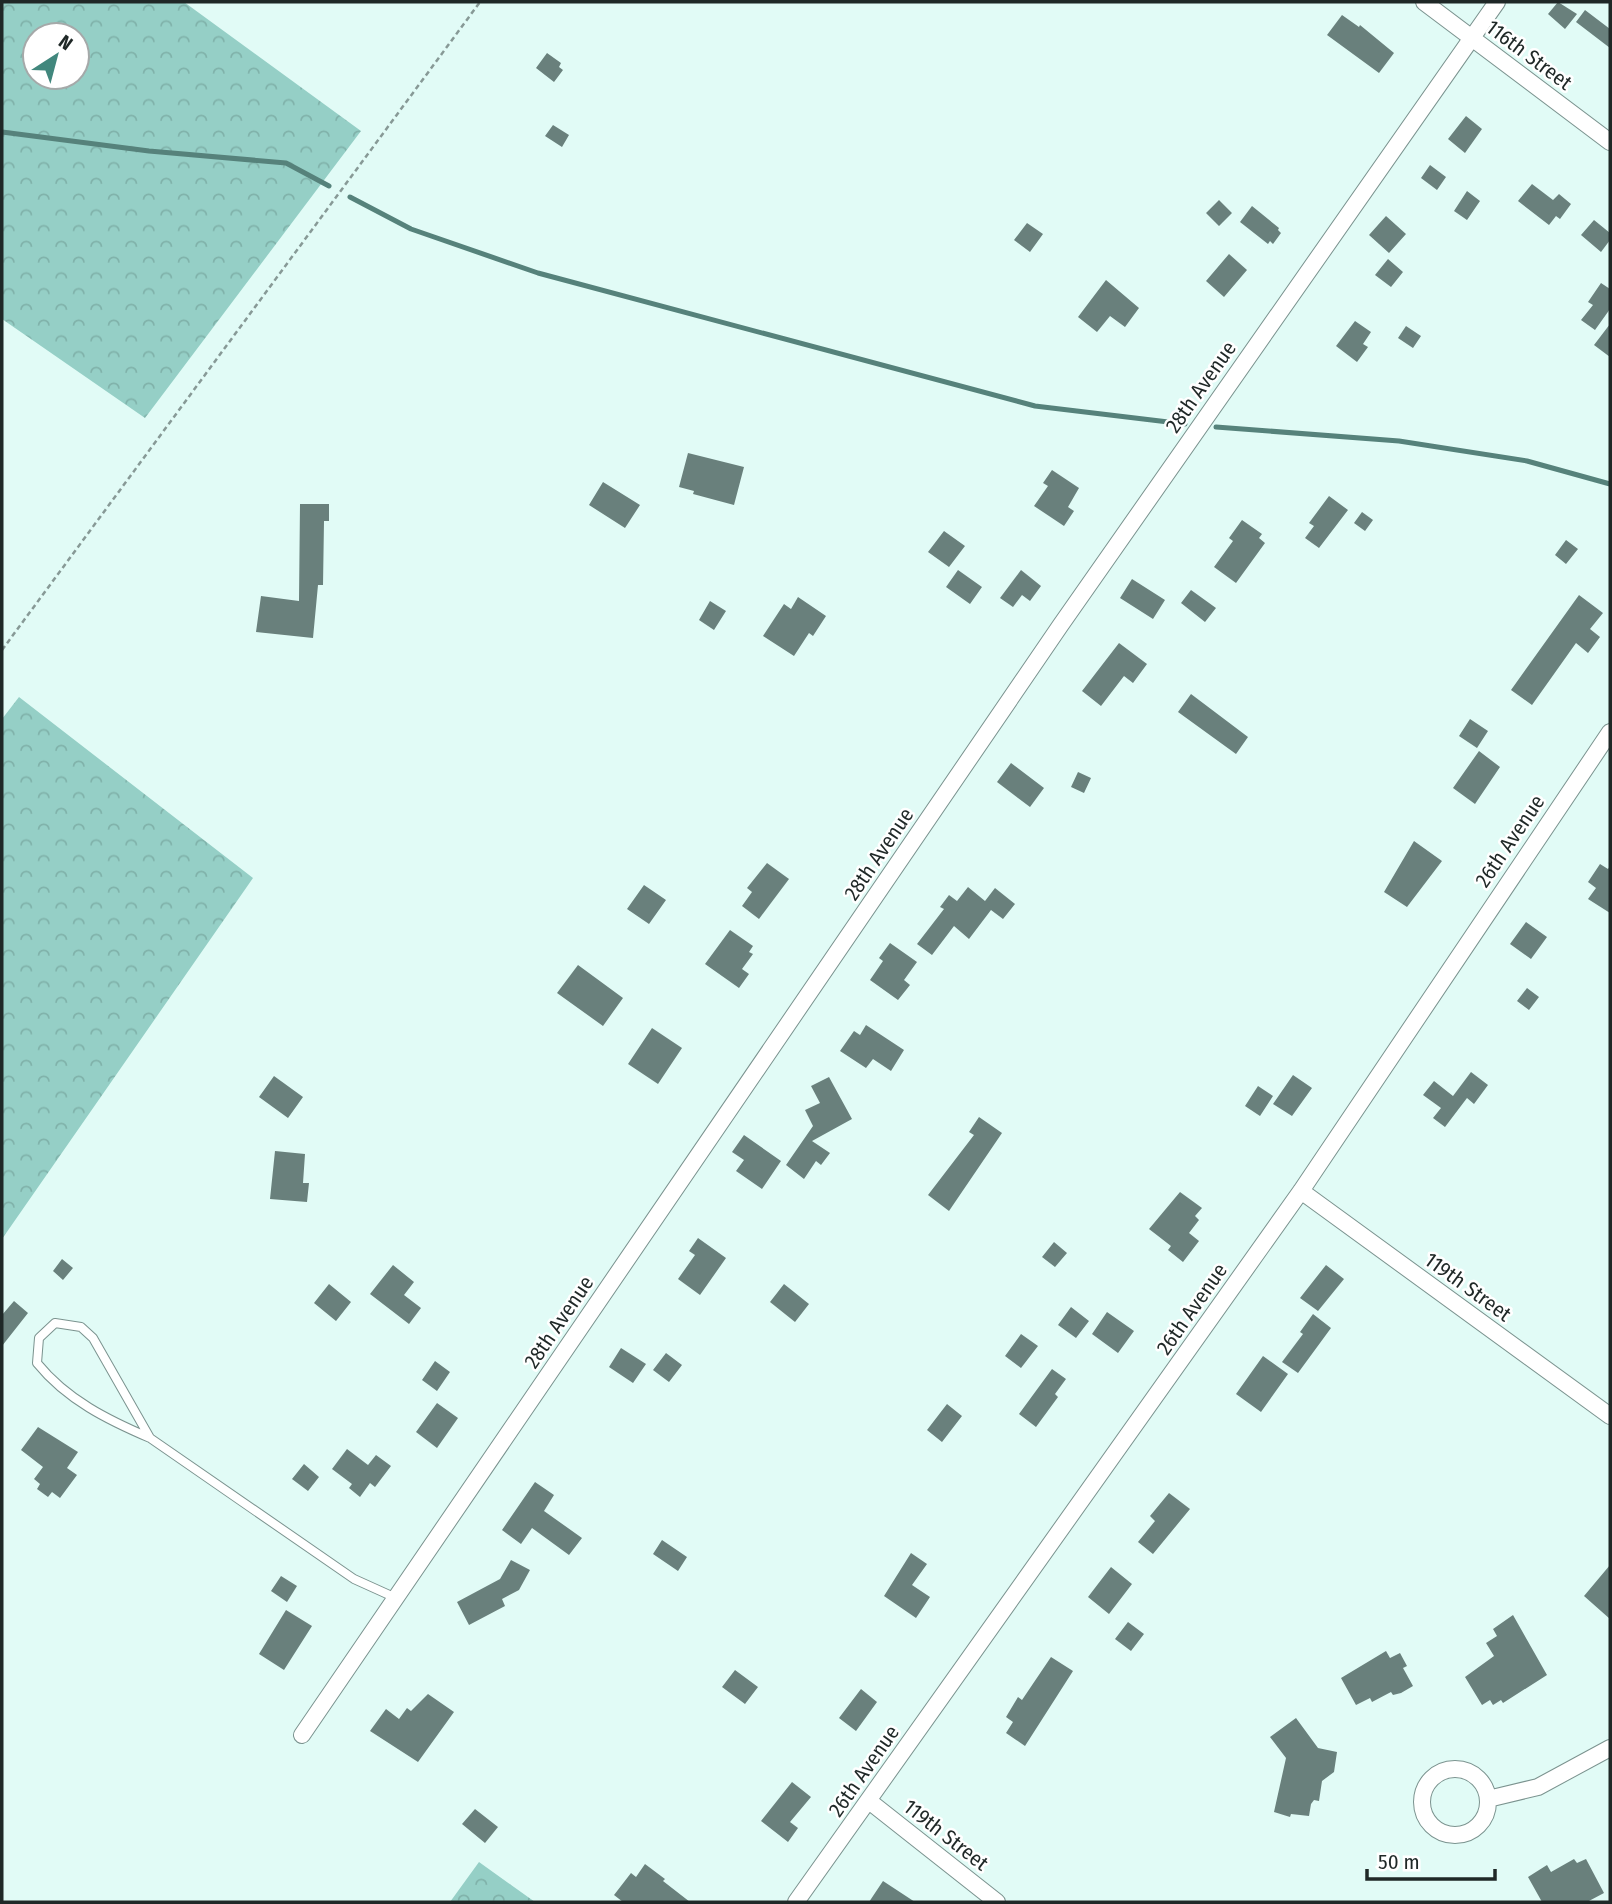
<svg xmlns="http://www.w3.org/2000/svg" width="1612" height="1904" font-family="'Fira Sans Condensed',sans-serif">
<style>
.forest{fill:url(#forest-crowns);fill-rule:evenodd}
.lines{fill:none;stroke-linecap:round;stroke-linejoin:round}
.stream{stroke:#56827b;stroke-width:5}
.building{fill:#69807c}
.service-casing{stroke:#7b938f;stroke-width:10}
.minor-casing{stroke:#7b938f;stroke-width:18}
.path{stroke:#879996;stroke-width:2.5;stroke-dasharray:5 3.5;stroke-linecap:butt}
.service{stroke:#fff;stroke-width:8}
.minor{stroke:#fff;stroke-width:16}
.labels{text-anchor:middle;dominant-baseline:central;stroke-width:5;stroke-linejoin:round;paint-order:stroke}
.street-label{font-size:21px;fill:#1f2827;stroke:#fff}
</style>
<defs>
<pattern id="forest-crowns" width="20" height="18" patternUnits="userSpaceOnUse" patternTransform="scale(1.75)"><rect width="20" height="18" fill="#95cfc6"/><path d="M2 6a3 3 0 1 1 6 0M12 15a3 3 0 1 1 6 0" fill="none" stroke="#80b2aa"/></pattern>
</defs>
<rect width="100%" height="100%" fill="#e1fbf6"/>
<path class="forest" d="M2,2H184L361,131L145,418L2,319ZM35,35H77V77H35Z
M19,697L253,878L2,1239V719Z
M479,1862L535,1902H450Z"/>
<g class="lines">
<path class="stream" d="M2,132L149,151L286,163L329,186
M350,197L411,229L538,273L1035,406L1185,424
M1216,427L1399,441L1527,461L1610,484"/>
</g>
<path class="building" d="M1558,2L1577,14L1565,29L1548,14Z
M1585,10L1610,29V48L1576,22Z
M1342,15L1359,27L1360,25L1394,53L1379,73L1327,35Z
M547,53L561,63L559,67L563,70L554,82L536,68Z
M1466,116L1482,129L1465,153L1448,139Z
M553,125L569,135L562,147L545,136Z
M1430,165L1446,177L1437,190L1421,178Z
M1532,184L1553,200L1559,194L1571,204L1560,219L1556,216L1549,225L1518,201Z
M1467,191L1480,201L1467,220L1454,211Z
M1219,200L1232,213L1219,226L1206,213Z
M1252,206L1279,228L1278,230L1281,233L1273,244L1270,241L1268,244L1240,222Z
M1386,216L1406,234L1389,253L1369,235Z
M1594,220L1610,233V240L1601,252L1581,235Z
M1027,223L1043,234L1030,252L1014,240Z
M1229,254L1247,270L1224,297L1206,281Z
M1388,259L1403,272L1391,287L1375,275Z
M1106,280L1139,308L1125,327L1110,316L1097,332L1078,317Z
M1601,283L1610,289V309L1595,330L1581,320L1593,305L1588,302Z
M1355,321L1371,332L1363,344L1368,347L1357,362L1336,346Z
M1610,324V357L1594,345Z
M1406,326L1421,336L1413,348L1398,338Z
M688,453L744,467L734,505L693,494L694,491L679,487Z
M1052,470L1079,488L1068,507L1074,511L1064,526L1034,506L1048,486L1043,483Z
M603,482L640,505L625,528L589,505Z
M1329,496L1348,510L1319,548L1305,538L1314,526L1309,523Z
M300,504H329V521H324L323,585H318L313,638L256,632L261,596L299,601Z
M1362,512L1373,520L1365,531L1354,523Z
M1242,520L1262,534L1259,538L1265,543L1236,583L1214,567L1233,541L1229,538Z
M944,531L965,546L949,567L928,552Z
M1566,540L1578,549L1566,564L1555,555Z
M958,570L982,587L970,604L946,587Z
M1021,570L1041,586L1030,601L1022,595L1013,607L1000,598Z
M1132,579L1165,600L1153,619L1120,598Z
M1191,590L1216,608L1205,622L1181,603Z
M1579,595L1603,613L1590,629L1600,637L1588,653L1576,643L1532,705L1511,690Z
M798,597L826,616L813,636L809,633L794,656L763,636L784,604L791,609Z
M710,601L726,611L714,630L699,620Z
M1119,643L1147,664L1133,683L1124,676L1101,706L1082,691Z
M1191,694L1248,737L1236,754L1178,712Z
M1470,719L1488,731L1477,748L1459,736Z
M1479,751L1500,767L1475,804L1453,788Z
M1011,763L1044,788L1030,807L997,782Z
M1078,772L1091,778L1084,793L1071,787Z
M1414,841L1442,861L1407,907L1384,892Z
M767,863L789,879L759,919L742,906L752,892L747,888Z
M1600,864L1608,869L1610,866V913L1588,899L1596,888L1588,882Z
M644,885L666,900L649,924L627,909Z
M968,887L985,901L995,888L1015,904L1003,919L991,910L969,939L954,926L932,955L917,944L944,909L940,907L949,895L957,901Z
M1526,922L1547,937L1531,959L1510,944Z
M730,930L753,946L749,952L753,954L742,969L749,974L739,988L705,964Z
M890,943L917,962L904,980L910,985L898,1000L870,980L883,961L879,958Z
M578,965L623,998L603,1026L557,993Z
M1527,988L1539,997L1529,1010L1517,1001Z
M866,1025L904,1050L891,1071L873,1059L866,1068L840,1051L854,1031L860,1035Z
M652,1028L682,1048L658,1084L628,1064Z
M1471,1072L1488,1085L1474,1104L1467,1098L1445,1127L1433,1118L1441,1108L1423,1095L1434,1081L1453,1096Z
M1293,1075L1312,1088L1292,1116L1273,1104Z
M274,1076L303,1097L288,1118L259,1097Z
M829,1077L852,1119L812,1141L830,1153L821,1165L816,1161L804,1179L786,1165L813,1126L805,1110L820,1103L811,1086Z
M1258,1086L1273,1096L1260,1116L1245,1106Z
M979,1117L1002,1133L949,1211L928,1195L974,1135L969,1132Z
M744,1135L781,1161L762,1189L736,1171L744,1160L732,1152Z
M275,1151L305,1154L303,1183H309L307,1202L270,1199Z
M1180,1192L1202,1208L1195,1216L1199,1220L1189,1233L1199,1241L1183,1262L1168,1250L1171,1246L1149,1229Z
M698,1238L726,1258L700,1295L678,1279L695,1255L689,1251Z
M1054,1242L1067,1253L1055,1267L1042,1257Z
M62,1259L73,1268L63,1280L53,1271Z
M393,1265L414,1282L404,1295L421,1308L409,1324L370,1294Z
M1326,1265L1344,1279L1318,1311L1300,1298Z
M329,1284L351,1302L336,1321L314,1303Z
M784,1284L809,1304L795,1322L770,1302Z
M14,1301L28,1313L2,1346V1315Z
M1071,1307L1089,1321L1076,1338L1058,1325Z
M1107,1312L1134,1331L1118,1353L1092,1334Z
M1313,1314L1331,1328L1298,1373L1282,1362L1303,1334L1300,1332Z
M1021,1334L1038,1346L1021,1368L1005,1356Z
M621,1348L646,1364L633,1383L609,1367Z
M666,1353L682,1365L669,1382L653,1370Z
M1263,1356L1288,1374L1261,1412L1236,1394Z
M435,1361L450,1372L437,1391L422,1380Z
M1052,1369L1066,1379L1055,1394L1058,1397L1036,1427L1019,1414Z
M437,1403L458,1418L437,1448L416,1432Z
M947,1404L962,1416L942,1442L927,1430Z
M38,1427L78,1452L67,1468L77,1475L60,1498L52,1492L48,1497L37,1489L40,1484L34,1479L43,1467L21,1450Z
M347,1449L368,1465L376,1455L391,1466L375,1487L370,1483L360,1497L349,1488L352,1484L332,1469Z
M304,1464L319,1477L308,1491L292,1479Z
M535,1482L554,1495L544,1511L582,1538L569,1555L532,1528L521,1544L502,1530Z
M1169,1493L1190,1509L1153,1554L1138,1542L1155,1521L1150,1516Z
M662,1540L687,1557L678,1571L653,1554Z
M911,1553L927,1564L912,1585L930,1597L916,1618L884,1596Z
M511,1560L530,1570L519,1590L502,1599L505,1606L469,1625L457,1602L500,1579Z
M1610,1565V1619L1584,1596Z
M1111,1567L1132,1584L1109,1614L1088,1597Z
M281,1576L297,1586L287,1602L271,1591Z
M286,1610L312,1626L284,1670L259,1654Z
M1513,1615L1547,1675L1503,1703L1501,1700L1493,1705L1490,1700L1482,1705L1465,1677L1494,1656L1486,1643L1497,1636L1493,1629Z
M1128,1622L1144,1634L1131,1651L1115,1639Z
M1386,1651L1390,1658L1400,1653L1407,1666L1403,1668L1413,1686L1401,1693L1393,1695L1391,1692L1372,1702L1370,1698L1356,1705L1341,1678Z
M1051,1657L1073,1671L1025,1746L1006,1733L1013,1722L1006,1717L1018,1697L1022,1700Z
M735,1670L758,1687L745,1704L722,1687Z
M861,1689L877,1702L856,1731L839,1718Z
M428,1694L454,1712L418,1762L370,1731L386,1709L399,1719L407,1708L411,1711Z
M1296,1718L1318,1748L1337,1752L1334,1772L1322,1781L1319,1801L1314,1800L1311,1804L1309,1816L1291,1814L1290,1817L1274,1812L1286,1758L1270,1737Z
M792,1782L811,1797L790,1822L798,1828L788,1842L761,1821Z
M475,1809L498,1827L485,1843L462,1824Z
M1574,1859L1577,1863L1586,1859L1604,1893L1587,1902H1542L1528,1877L1547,1865L1551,1872Z
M645,1864L665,1879L663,1881L690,1902H623L614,1895L631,1873L636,1877Z
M883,1881L915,1902H869Z"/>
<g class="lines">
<defs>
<path id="service" d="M150,1438C108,1420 67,1400 37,1363L39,1338L55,1323L81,1327L93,1338L150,1438L354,1579L396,1598"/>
<path id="minor" d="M1424,2L1610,142
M1301,1191L1610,1416
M302,1735L1060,626L1497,2
M1422 1802a33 33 0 1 1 66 0a33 33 0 1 1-66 0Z
M1488,1799L1538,1787L1610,1748
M869,1801L997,1902
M796,1902L1301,1191L1610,732"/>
</defs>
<use href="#service" class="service-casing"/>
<use href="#minor" class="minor-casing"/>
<path class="path" d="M2,650L480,2"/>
<use href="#service" class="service"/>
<use href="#minor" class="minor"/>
</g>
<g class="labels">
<g class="street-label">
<text transform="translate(1529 55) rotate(37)">116th Street</text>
<text transform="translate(1201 387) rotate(-55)">28th Avenue</text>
<text transform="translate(1510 841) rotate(-56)">26th Avenue</text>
<text transform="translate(879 854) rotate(-56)">28th Avenue</text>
<text transform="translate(1468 1287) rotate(36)">119th Street</text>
<text transform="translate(1192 1309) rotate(-55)">26th Avenue</text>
<text transform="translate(559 1322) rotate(-56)">28th Avenue</text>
<text transform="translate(864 1771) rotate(-55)">26th Avenue</text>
<text transform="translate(946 1835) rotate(38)">119th Street</text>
</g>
</g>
<rect width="1612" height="1904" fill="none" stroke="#1f2827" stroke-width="7"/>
<g transform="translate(56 56) rotate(36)"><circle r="33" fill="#ffffff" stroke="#a5a9a9" stroke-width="2"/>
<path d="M0-5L12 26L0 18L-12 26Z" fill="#41877d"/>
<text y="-10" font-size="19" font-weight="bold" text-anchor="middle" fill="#1f2827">N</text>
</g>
<path d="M1367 1869v10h128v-10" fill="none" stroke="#1f2827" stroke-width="3.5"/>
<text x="1378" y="1869" font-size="21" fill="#1f2827" stroke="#ffffff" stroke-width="5" paint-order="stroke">50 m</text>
</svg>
